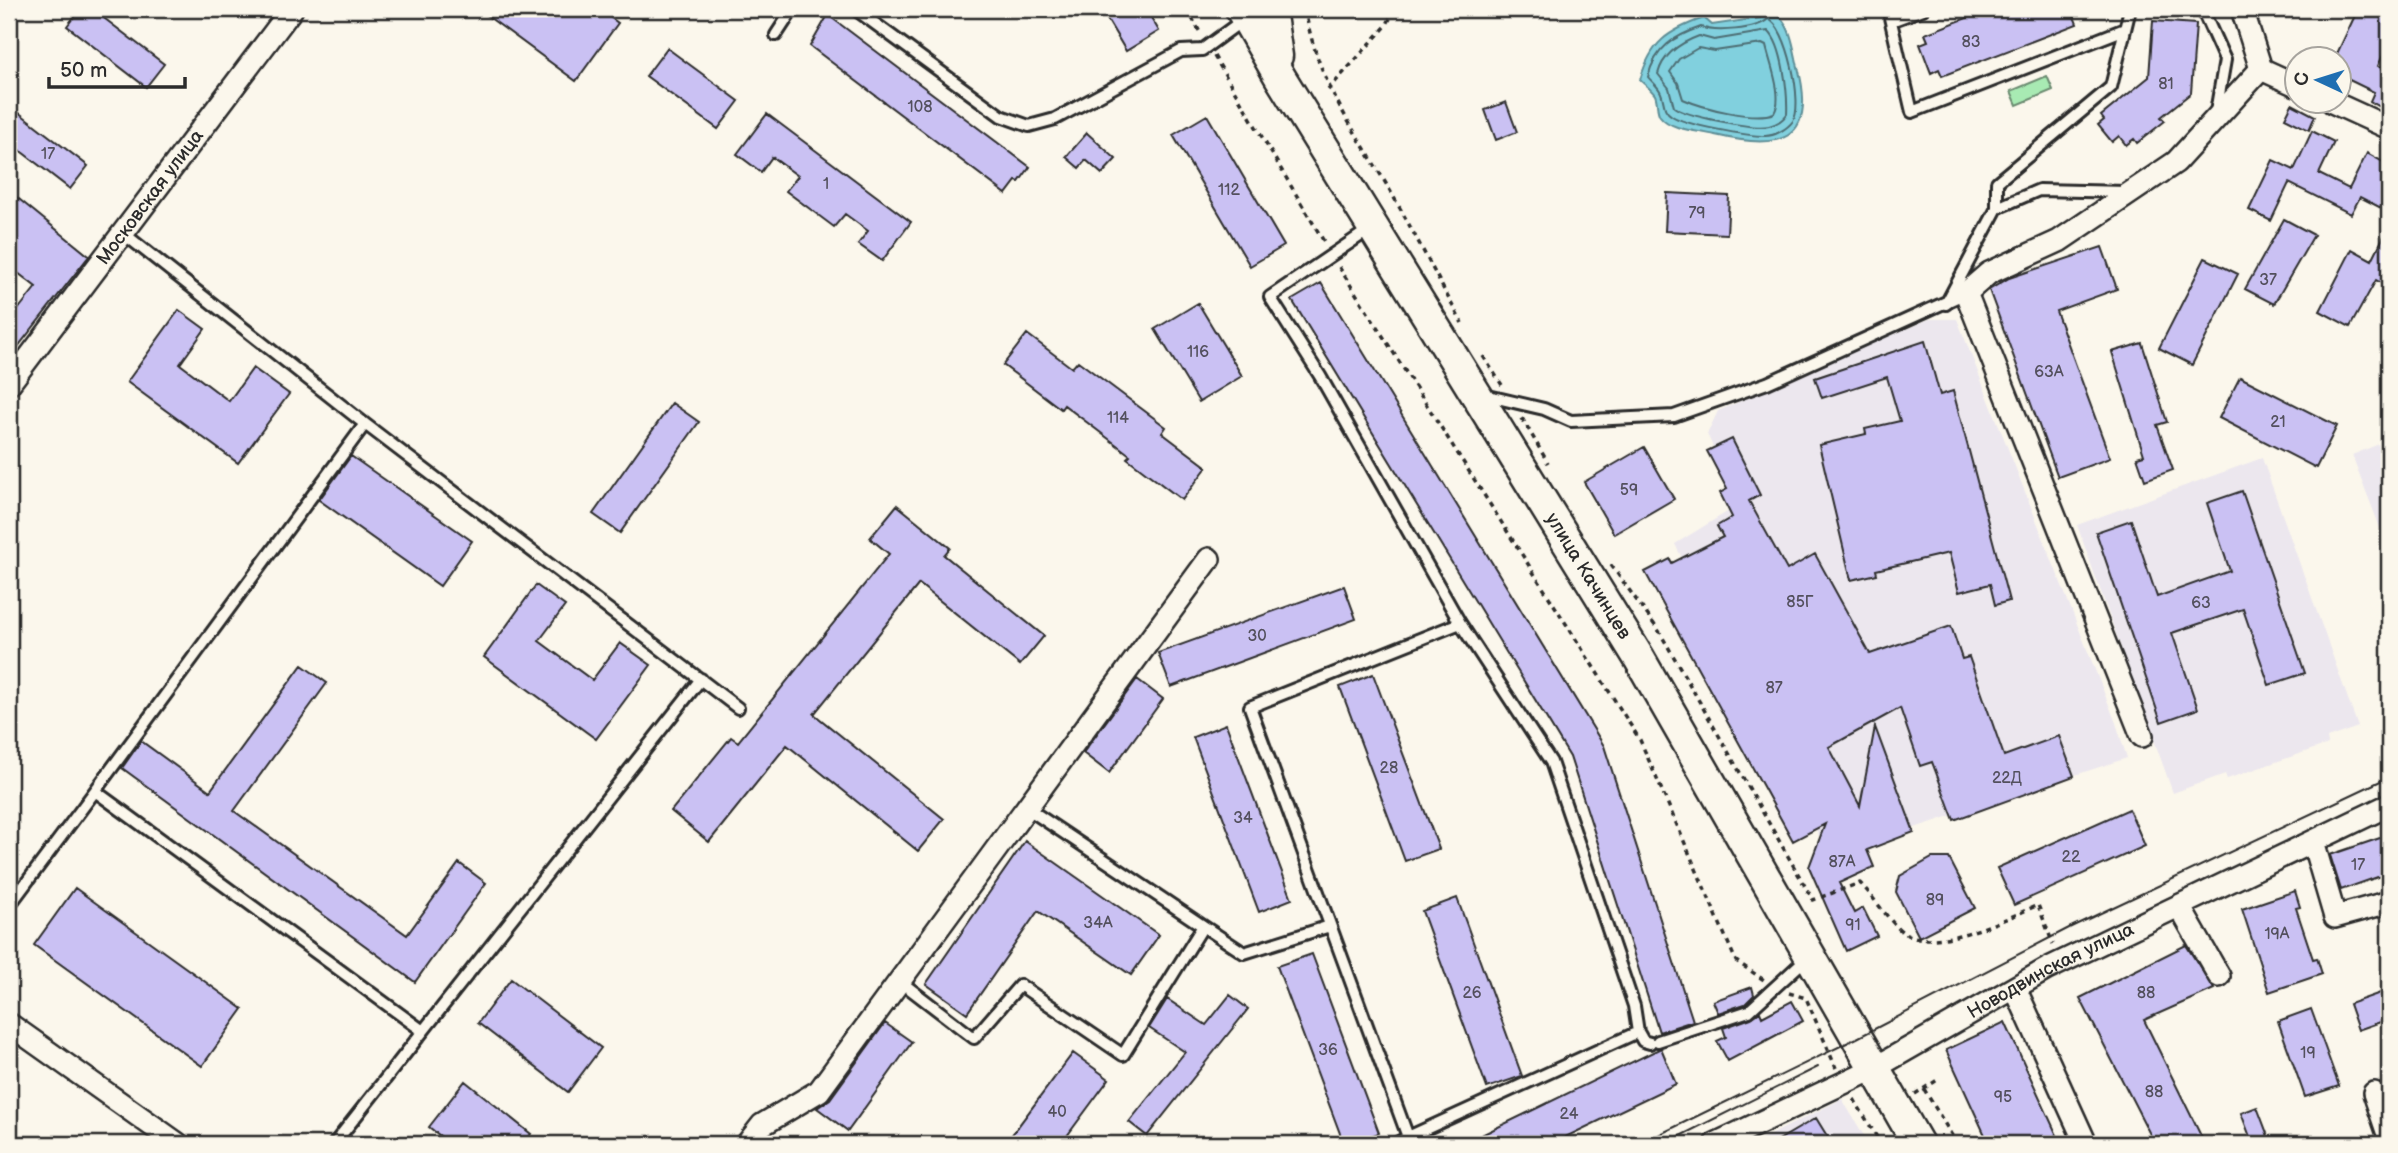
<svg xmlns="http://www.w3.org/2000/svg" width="2398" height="1153" font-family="'Balsamiq Sans',sans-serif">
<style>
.built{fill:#ece7ee}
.green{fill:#a8eab3;stroke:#6a8a6f;stroke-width:2}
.water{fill:#81d0de;stroke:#5f8e96;stroke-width:2}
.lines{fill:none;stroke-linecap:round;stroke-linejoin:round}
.shore{stroke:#4d6d73;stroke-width:2}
.building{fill:#cac1f3;stroke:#2b2b2b;stroke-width:2}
.lane-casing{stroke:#2b2b2b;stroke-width:16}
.street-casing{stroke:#2b2b2b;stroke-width:26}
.secondary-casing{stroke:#2b2b2b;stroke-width:35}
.path{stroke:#2b2b2b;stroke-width:3.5;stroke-dasharray:5 5;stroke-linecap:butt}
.lane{stroke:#fbf7ec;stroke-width:10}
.street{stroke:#fbf7ec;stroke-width:21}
.secondary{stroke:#fbf7ec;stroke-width:30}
.tram{stroke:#2b2b2b;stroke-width:2}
.labels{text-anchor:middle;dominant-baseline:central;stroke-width:6;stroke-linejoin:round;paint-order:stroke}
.number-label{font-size:16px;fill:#53505d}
.street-label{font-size:19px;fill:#2b2b2b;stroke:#fbf7ec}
</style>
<rect width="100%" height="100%" fill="#fbf7ec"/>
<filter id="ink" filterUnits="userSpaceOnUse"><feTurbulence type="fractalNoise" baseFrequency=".0143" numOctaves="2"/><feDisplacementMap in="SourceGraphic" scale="14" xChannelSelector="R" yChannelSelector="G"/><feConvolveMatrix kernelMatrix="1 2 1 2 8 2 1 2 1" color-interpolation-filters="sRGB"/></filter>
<g filter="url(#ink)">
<path class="built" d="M1929,319H1957L2116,723L2127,758L1829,856L1675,544L1740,504L1707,434L1718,411Z
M2389,440V551L2352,455Z
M2262,458L2358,727L2327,738L2328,744L2227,779L2225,774L2173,793L2077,525Z
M1842,1099L1869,1144H1752Z"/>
<path class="green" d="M2047,76L2053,90L2017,105L2011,91Z"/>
<path class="water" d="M1760,10C1768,11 1774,11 1780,17C1792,29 1794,51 1798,67C1818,144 1778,150 1715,135C1699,131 1670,130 1660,116C1656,110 1658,101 1655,95C1652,90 1644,84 1640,80C1651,42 1667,31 1704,18L1712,25L1760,18Z"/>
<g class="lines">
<path class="shore" d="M1768,19C1787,25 1804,105 1793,121C1787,129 1775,136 1765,136C1748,136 1685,125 1672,116C1662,110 1665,102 1661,93C1659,87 1652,82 1648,77C1655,48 1674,36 1701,27C1714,33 1757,30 1768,19Z
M1768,31C1783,44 1788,94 1787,114C1782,121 1777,124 1769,126C1754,130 1686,116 1674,107L1669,88L1658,74C1663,54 1680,43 1699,36L1714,40Z
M1762,44L1766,46C1770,64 1784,97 1774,113C1754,121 1703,108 1683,99L1678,83L1670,72L1679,59L1698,48L1715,51Z"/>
</g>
<path class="building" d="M80,9H92L164,64L146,87L67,26Z
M478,9H599L618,23L576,81Z
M1101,9H1146L1159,31L1126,51Z
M2001,9H2071L2077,24L1942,76L1939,69L1931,73L1920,44L1928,41L1925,34L1977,14L1978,18Z
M2358,9H2389V43L2378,66L2386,71L2389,65V112L2370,101L2374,92L2339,75V60H2334Z
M828,15L1030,167L1019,182L1016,181L1006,194L810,46Z
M2153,21L2196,24L2191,93L2161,117L2165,121L2137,143L2134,139L2126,145L2119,136L2112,142L2098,125L2104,120L2101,116L2149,77Z
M667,48L739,101L718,129L646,76Z
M1506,102L1517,132L1496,140L1485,110Z
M2292,104L2315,116L2309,130L2285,118Z
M9,105L88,166L70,189L9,142Z
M767,114L911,222L882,261L858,244L868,231L845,214L834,227L786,191L798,176L772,157L761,172L737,154Z
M1207,115L1284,246L1250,266L1173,135Z
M2312,131L2334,142L2319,174L2349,189L2367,153L2389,165V212L2360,197L2351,214L2289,183L2271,221L2249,210L2273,160L2294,170Z
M1087,133L1116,159L1102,174L1086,160L1079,168L1066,157Z
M9,191L89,256L9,358V321L36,287L9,266Z
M1667,193L1729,196L1727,234L1665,231Z
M2284,219L2314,235L2274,304L2245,289Z
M2389,226V287L2376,280L2350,327L2320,311L2352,249L2372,260Z
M2102,247L2117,289L2056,311L2110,458L2058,477L1989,290L2009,278Z
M2205,258L2238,274L2192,365L2159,348Z
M1321,283L1604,746L1693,1021L1659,1032L1570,757L1292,300Z
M1198,303L1242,376L1199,402L1155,329Z
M179,310L205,329L180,364L229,401L253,368L289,394L238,463L127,382Z
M1027,334L1072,368L1078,361L1166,427L1162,433L1207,467L1182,500L1127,458L1130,455L1064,405L1061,409L1003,365Z
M1925,341L1940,395L1953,391L2009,601L1995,605L1990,584L1959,592L1949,553L1876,570L1877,574L1851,580L1819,445L1866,434L1865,429L1900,421L1887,377L1822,398L1815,378Z
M2142,343L2167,422L2157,425L2173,470L2145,480L2137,457L2144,455L2112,352Z
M2240,377L2337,426L2316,468L2219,418Z
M672,403L699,422L620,533L593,514Z
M1732,439L1760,495L1749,501L1787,570L1815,554L1870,654L1951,626L1962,659L1969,657L2004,756L2059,736L2074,776L1954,820L1932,762L1920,766L1900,708L1829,747L1860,806L1875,727L1914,832L1867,850L1874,867L1839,883L1854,913L1863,908L1877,936L1846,951L1809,867L1825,824L1793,841L1645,572L1670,559L1672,563L1723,537L1717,526L1732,517L1720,493L1727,489L1707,451Z
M1644,447L1674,499L1614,534L1584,482Z
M351,456L472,541L440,586L319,500Z
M2242,491L2305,673L2269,685L2243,609L2172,633L2198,709L2161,722L2096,532L2131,520L2157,597L2230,571L2207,503Z
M897,505L950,548L944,555L1044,636L1020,665L919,584L814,714L944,819L918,851L787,745L709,842L671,811L731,737L738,742L889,554L870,538Z
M536,585L565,606L539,641L592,680L620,643L651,665L596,739L484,657Z
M1344,586L1356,619L1171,687L1158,653Z
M302,665L327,683L234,811L407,935L459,863L486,883L415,982L122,768L141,741L210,791Z
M1373,674L1439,849L1405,861L1340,687Z
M1137,679L1163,699L1109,773L1083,753Z
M1226,724L1292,899L1259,912L1193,737Z
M2129,809L2145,846L2014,905L1997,868Z
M2389,835V873L2341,890L2330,855Z
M1025,841L1159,935L1131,975L1038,911L967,1013L926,984Z
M1932,858H1949L1975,908L1919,937L1896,892L1900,876Z
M75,888L243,1009L202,1066L34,945Z
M2295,891L2300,907L2296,908L2313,959L2317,958L2322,974L2269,992L2242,909Z
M1457,898L1522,1076L1487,1088L1422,911Z
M2186,945L2214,989L2144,1020L2205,1144H2155L2080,998Z
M1312,954L1379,1133L1348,1144H1344L1277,966Z
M511,979L601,1048L568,1092L478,1023Z
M1752,987L1754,995L1745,1004L1718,1013L1713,1001Z
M2389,990V1019L2358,1030L2349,1004Z
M1230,995L1248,1009L1147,1136L1129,1122L1185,1052L1149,1028L1167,999L1206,1025Z
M1792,1001L1803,1021L1728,1061L1717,1041L1726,1037L1723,1028L1751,1018L1760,1012L1762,1017Z
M2311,1009L2339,1086L2305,1097L2278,1021Z
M2005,1022L2061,1144H1989L1946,1050Z
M885,1023L912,1042L848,1131L817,1108L830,1099Z
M1661,1048L1676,1084L1551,1144H1463Z
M1073,1053L1109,1079L1061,1144H1005Z
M465,1081L531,1134L523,1144H450L429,1127Z
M2257,1107L2268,1136L2252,1142L2241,1113Z
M1816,1118L1832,1144H1772Z"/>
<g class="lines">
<defs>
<path id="lane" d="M855,9L1001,116L1029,126L1055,119L1181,51L1202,50L1243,20
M1888,9L1912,112L2125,29
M2202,9L2225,60L2216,112
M1891,21L1923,9
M776,35L793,9
M1997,208V182L2111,87L2130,9
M1370,229L1270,297L1320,376L1460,623L1551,762L1634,1006L1638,1032L1643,1041L1650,1043
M123,233L365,424L95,791L423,1031
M1946,304L1997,208L2039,190L2127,192
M1484,395L1544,409L1571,421L1674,416L1767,383L1966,293
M365,424L738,708
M1460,623L1250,707L1408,1137L1638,1032
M9,906L95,791
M1203,926L1244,953L1330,926
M901,982L974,1038L1020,985L1123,1055L1203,926L1027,808
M1658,1041L1749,1011L1809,956
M334,1144L701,679
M1395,1144L1408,1137"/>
<g id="street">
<path d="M2242,9L2261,69L2296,85"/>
<path d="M2332,102L2389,128"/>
<path id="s1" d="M9,384L292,9"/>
<path d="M2142,736L1966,293L1989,273L2059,241L2176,162L2261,69"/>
<path d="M2313,842L2335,917L2389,902"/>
<path d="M2179,906L2219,976"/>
<path d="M2015,988L2086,1144"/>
<path d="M9,1024L178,1144"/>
<path d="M2374,1093L2389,1137"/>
<path d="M747,1144L762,1125L819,1091L1209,559"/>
<path id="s2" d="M1715,1144L1873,1069L2047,969L2389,805"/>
</g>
<g id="secondary">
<path id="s3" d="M1241,9L1280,77L1639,658L1918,1144"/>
<path d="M1270,9L1277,56"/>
</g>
</defs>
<use href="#lane" class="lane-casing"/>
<use href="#street" class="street-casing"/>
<use href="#secondary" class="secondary-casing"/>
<path class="path" d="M1187,9L1201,34
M1305,9C1317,80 1349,121 1385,182C1412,228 1436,276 1462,323
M1214,56L1326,245
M1328,90L1386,26L1395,9
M1339,267L1640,740L1736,961L1764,980
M1483,356L1502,385
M1522,418L1548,463
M1611,565L1659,631L1813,900L1860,883C1872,895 1892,925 1903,932C1936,954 2005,919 2038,905L2053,944
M1789,993L1806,998L1836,1068
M1924,1089L1957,1144
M1915,1094L1939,1079
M1854,1099L1881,1144"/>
<use href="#lane" class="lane"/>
<use href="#street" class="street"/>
<use href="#secondary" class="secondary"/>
<path class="tram" d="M1640,1144L1857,1038L2071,927L2389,777
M1664,1144L1818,1067"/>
</g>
</g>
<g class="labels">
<g class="number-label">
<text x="1971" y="42">83</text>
<text x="2166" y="84">81</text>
<text x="920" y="107">108</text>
<text x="48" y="154">17</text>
<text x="826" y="184">1</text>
<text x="1229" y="190">112</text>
<text x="1697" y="213">79</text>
<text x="2268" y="280">37</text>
<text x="1198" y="352">116</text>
<text x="2049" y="372">63А</text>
<text x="1118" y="418">114</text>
<text x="2278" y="422">21</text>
<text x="1629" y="490">59</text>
<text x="1800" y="602">85Г</text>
<text x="2201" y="603">63</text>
<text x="1257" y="636">30</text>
<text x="1774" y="688">87</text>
<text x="1389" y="768">28</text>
<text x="2007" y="778">22Д</text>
<text x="1243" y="818">34</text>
<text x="2071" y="857">22</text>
<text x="1842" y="862">87А</text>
<text x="2358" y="865">17</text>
<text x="1935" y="900">89</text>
<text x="1098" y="923">34А</text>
<text x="1853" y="925">91</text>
<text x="2277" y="934">19А</text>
<text x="1472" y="993">26</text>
<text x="2146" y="993">88</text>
<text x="1328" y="1050">36</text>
<text x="2308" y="1053">19</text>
<text x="2154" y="1092">88</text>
<text x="2003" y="1097">95</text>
<text x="1057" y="1112">40</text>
<text x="1569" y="1114">24</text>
</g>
<g class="street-label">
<text stroke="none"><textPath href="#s1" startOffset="234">Московская улица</textPath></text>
<text stroke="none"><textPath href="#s3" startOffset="665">улица Качинцев</textPath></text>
<text stroke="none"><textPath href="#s2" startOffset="378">Новодвинская улица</textPath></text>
</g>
</g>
<rect width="2398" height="1153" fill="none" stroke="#fbf7ec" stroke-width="35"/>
<rect x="18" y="18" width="2363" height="1118" fill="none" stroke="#2b2b2b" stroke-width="2.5" filter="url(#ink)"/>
<g transform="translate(2318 80) rotate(274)"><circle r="33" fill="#fbf7ec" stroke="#a8a59f" stroke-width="2"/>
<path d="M0-5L12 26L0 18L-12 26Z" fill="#1f6fb2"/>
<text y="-10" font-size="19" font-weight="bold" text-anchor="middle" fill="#2b2b2b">С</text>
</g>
<path d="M49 77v10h136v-10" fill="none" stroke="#2b2b2b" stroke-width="3.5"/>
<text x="60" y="77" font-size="21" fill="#2b2b2b" stroke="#fbf7ec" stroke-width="5" paint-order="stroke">50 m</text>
</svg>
